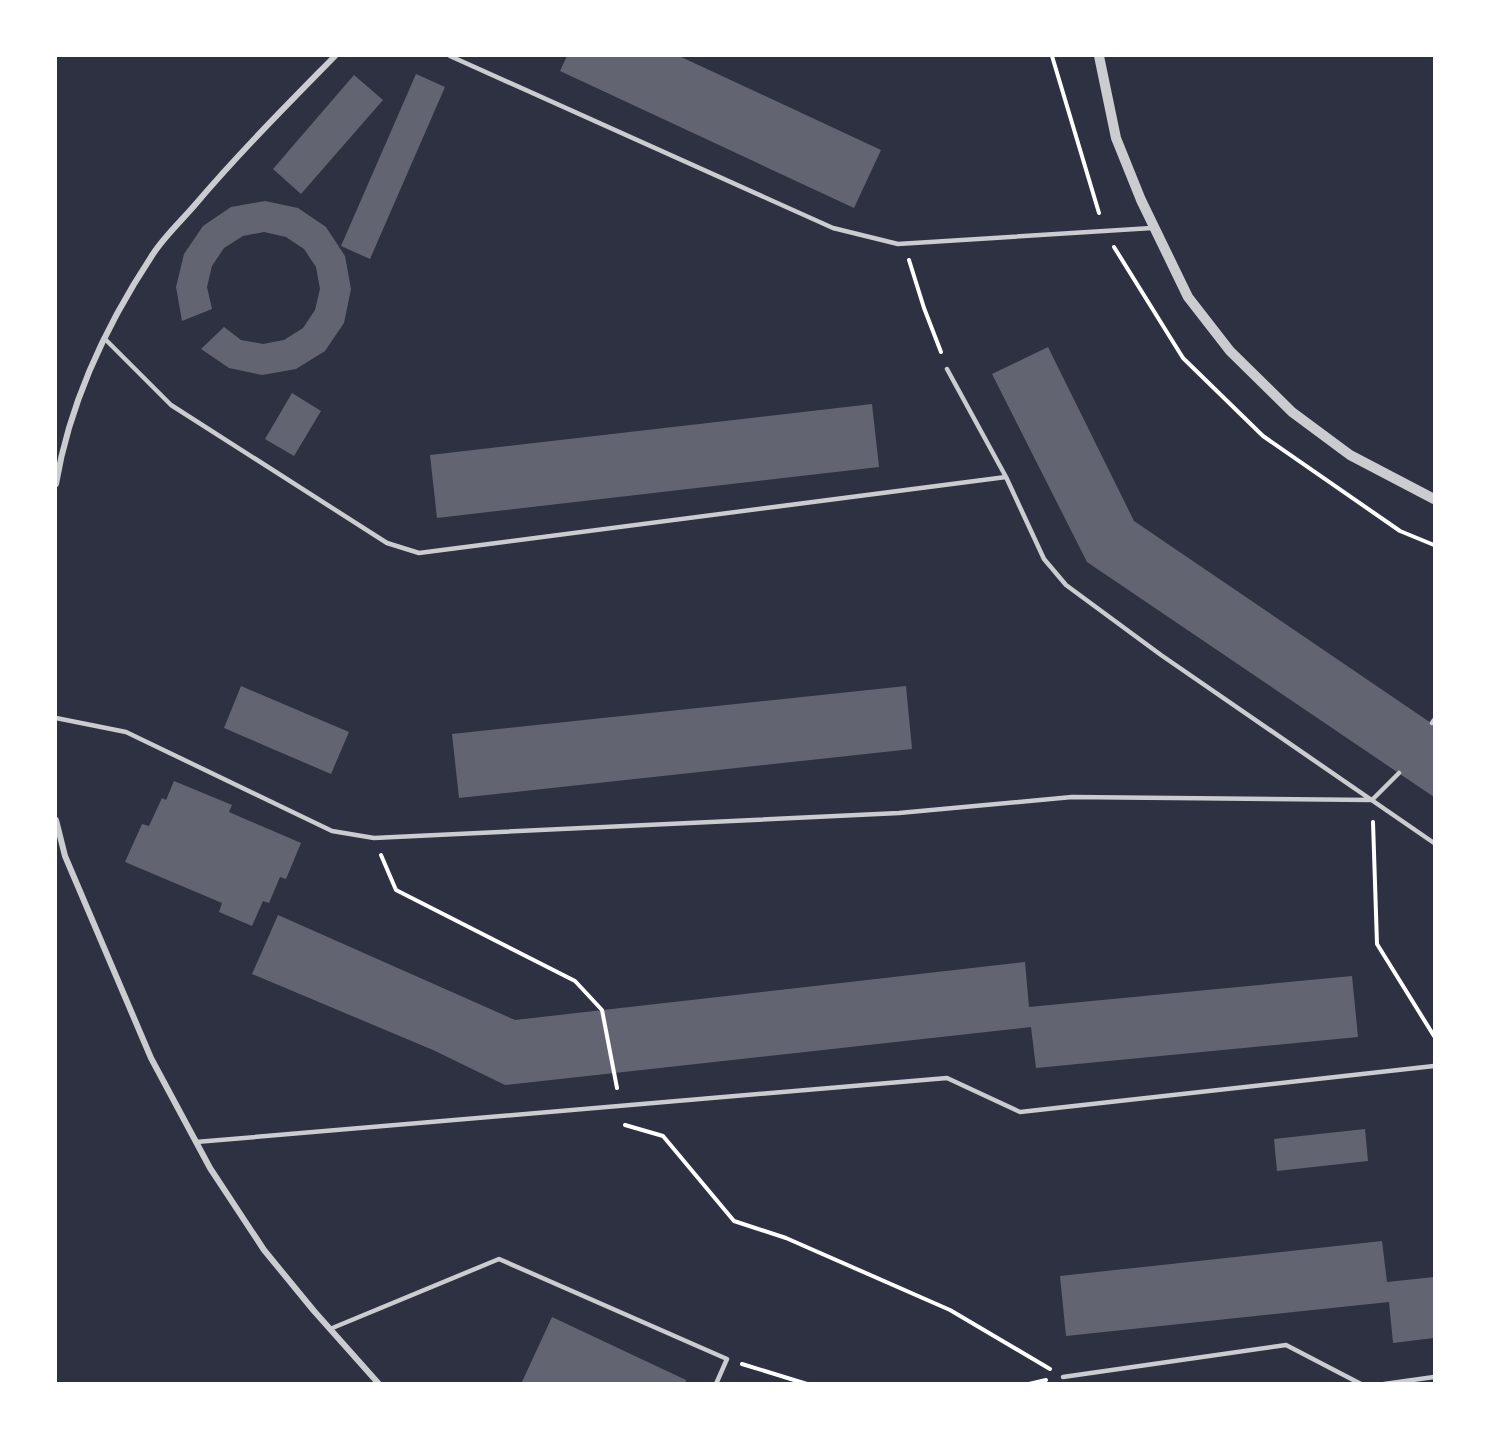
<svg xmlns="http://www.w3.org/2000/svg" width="1490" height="1439" font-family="'PT Sans',sans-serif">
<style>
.building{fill:#626471}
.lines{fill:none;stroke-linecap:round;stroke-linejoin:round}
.path{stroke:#fff;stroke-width:4}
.service{stroke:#caccd0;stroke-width:4.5}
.minor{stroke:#caccd0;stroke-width:6}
.tertiary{stroke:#caccd0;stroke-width:10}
</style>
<rect width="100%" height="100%" fill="#2d3142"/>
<path class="building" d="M567,56H679L881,150L854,208L560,71Z
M416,74L445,87L370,259L341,246Z
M354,75L383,100L301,194L273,169Z
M265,201L298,208L326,227L345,256L351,289L344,323L325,351L296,369L262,375L229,368L201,349L224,327L241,340L263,344L284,340L303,328L315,310L320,289L316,267L304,249L286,237L264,232L243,236L224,248L212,266L207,287L212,309L182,321L176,287L184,254L203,226L231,207Z
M1048,347L1134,521L1434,725V797L1087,562L992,374Z
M292,393L321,411L294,456L265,439Z
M872,404L879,467L437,518L430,455Z
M241,686L349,732L331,774L224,728Z
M906,686L912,749L459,798L452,734Z
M174,781L232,805L229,812L301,843L286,879L280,877L269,903L263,901L252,926L219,912L222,903L125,862L142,824L149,826L162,798L166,800Z
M278,915L515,1020L1025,962L1029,1007L1352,976L1358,1037L1036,1068L1031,1027L505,1085L433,1050L252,974Z
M1365,1129L1368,1161L1277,1171L1274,1139Z
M1382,1241L1387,1282L1434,1277V1338L1393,1343L1389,1302L1066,1336L1060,1276Z
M552,1317L686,1380L685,1384H521Z"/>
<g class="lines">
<path class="path" d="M1052,56L1099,213
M1114,247L1183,358L1263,436L1400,531L1434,545
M909,260L924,308L941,352
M1373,822L1377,944L1434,1036
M381,855L396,890L575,981L602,1010L617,1088
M625,1125L663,1136L734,1221L786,1238L950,1310L1050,1369
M742,1364L807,1384
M1029,1384L1046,1380"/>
<path class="service" d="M450,56L833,228L898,244L1152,228
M104,338L171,405L387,543L419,553L1006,477
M947,369L1006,477L1044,559L1066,585L1161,655L1434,843
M56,718L126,732L332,831L374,838L899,813L1072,797L1372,800L1399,773
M1432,723L1434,720
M196,1142L947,1078L1020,1112L1434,1066
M330,1329L499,1259L727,1359L716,1384
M1063,1377L1286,1345L1361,1384
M1384,1384L1434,1377"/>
<path class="minor" d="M56,484C70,400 106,325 153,254C164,237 181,221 194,206C239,153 287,105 335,56
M56,820L65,856L151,1058L210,1168L264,1250L314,1311L379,1384"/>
<path class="tertiary" d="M1099,56L1116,138L1141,200L1188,297L1230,351L1292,412L1350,455L1434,499"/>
</g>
<rect width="1490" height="1439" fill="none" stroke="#ffffff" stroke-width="114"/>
</svg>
